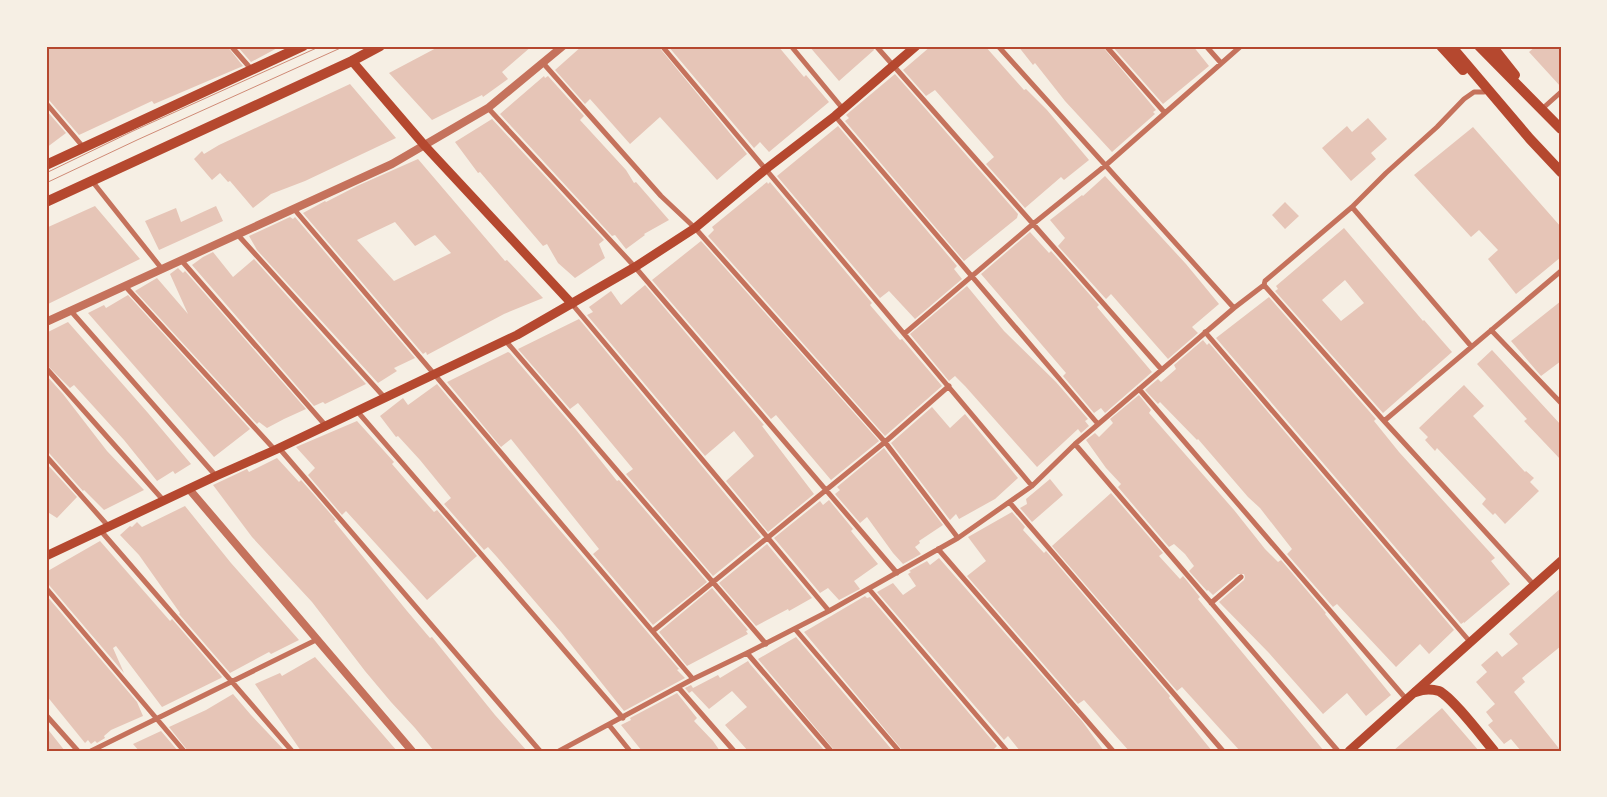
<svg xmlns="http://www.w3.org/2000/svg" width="1607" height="797" font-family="Barlow,sans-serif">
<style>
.building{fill:#e6c5b7;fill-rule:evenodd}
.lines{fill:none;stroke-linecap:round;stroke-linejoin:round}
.minor{stroke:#c5725c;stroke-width:5}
.tertiary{stroke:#c5725c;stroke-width:8}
.secondary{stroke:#b5482f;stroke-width:9}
.primary{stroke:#b5482f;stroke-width:10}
.tram{stroke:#cf8b77;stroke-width:1}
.neatline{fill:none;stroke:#b5482f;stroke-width:2}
</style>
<rect width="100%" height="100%" fill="#f6efe4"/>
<path class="building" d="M46,46H227L243,66L154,104L152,101L79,135L49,100L46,99Z
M237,46H281L251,62Z
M440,46H532L502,72L508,79L483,97L482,95L432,120L389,73Z
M582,46H658L747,154L717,180L660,117L630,144L590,99L585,104L555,70Z
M668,46H778L804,77L806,75L829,102L769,152L760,142L754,148Z
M809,46H872L874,50L839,81Z
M931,46H985L1024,90L1026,89L1047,110L1089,160L1064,180L1061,177L1025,208L986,164L994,157L935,90L926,96L903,70Z
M1018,46H1102L1156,110L1153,112L1155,114L1112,152L1065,101L1035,63L1033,65Z
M1112,46H1193L1209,66L1163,104Z
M1536,46H1561V87L1529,52Z
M895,74L1018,214L1017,218L964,261L845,121L849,118L846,115Z
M544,76L545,78L548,76L584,116L580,120L626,170L634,183L636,182L669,220L644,234L645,235L626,249L615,235L612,236L500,114Z
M350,84L396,138L305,181L271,194L253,208L230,181L228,182L220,173L212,180L194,159L202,151L204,154L219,145Z
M46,110L66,133L46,148Z
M1368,118L1387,139L1371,153L1376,159L1351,181L1322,148L1347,126L1352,132Z
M492,119L604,240L599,244L605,258L575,278L558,263L547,244L543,246L480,172L478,173L455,142Z
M838,126L957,266L954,269L962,279L915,319L889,291L880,298L777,176Z
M1473,127L1561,227V257L1516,294L1488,259L1498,250L1479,230L1471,237L1414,175Z
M418,159L505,261L507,260L543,298L504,314L427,355L426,352L423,354L303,213L325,201L326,202L357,186ZM395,222L415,246L435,235L451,253L394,281L357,240Z
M1105,176L1186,264L1219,304L1192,327L1198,333L1168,359L1111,294L1106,299L1058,246L1065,238L1050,220L1082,195L1083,196Z
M767,182L768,184L770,182L872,303L870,305L900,340L902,339L942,386L885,436L708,236L714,230L712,227Z
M1285,202L1299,216L1285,229L1272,215Z
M95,206L140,259L46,305V228Z
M216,206L223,221L159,250L145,221L176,208L181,222Z
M290,217L293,219L295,217L415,358L394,368L397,371L378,383L257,250L249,236Z
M1344,228L1423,321L1424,320L1452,352L1383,413L1275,291L1278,289L1276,286ZM1345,280L1364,303L1341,321L1322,300Z
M1030,232L1049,253L1051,251L1099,305L1097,307L1152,372L1105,413L1101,408L1094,413L1063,376L1066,373L981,274Z
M701,241L879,441L831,480L776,415L771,419L652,280Z
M213,252L233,277L254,259L366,384L325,404L323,402L314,406L192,265L203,257Z
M178,268L183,273L185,271L306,409L284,419L267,428L259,422L257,424L135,291L157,278L188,314L170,274Z
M645,285L764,425L762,426L814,494L768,532L726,481L754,456L734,431L705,456L587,315L593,312L589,307L611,291L621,305Z
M967,286L1004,331L1056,382L1088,419L1085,421L1089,426L1081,433L1078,429L1037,467L965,386L955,376L949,381L910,334Z
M128,295L250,429L214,457L88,313L104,305L106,308Z
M1269,297L1376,419L1374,421L1399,452L1495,558L1491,561L1510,584L1464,623V622L1461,624L1216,338Z
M1561,301V361L1541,376L1511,341Z
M579,319L761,537L713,576L626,474L633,469L578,403L570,409L518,349Z
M68,322L148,413L191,464L175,474L173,471L157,481L124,440L74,385L70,388L46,364V333Z
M1203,340L1207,345L1209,343L1454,630L1429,654L1420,644L1396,667L1337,604L1333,607L1287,554L1292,549L1260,508L1248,497L1198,439L1197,440L1160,402L1158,404L1145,390L1158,379L1161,382L1176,369L1174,365Z
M1492,350L1561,425V460L1524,421L1527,419L1477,364Z
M508,352L510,353L577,431L617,481L619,480L707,582L653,625L593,554L599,549L511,439L501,447L447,382Z
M46,375L63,394L107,451L144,490L104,510L84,490L83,491L49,453L46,452Z
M437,384L540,507L679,669L677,670L685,678L624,711L561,632L497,557L488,547L484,550L444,504L451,498L420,460L398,436L396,437L380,416L403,398L408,405Z
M1464,385L1484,406L1473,416L1525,472L1526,471L1534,478L1530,482L1539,491L1505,524L1495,513L1493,515L1482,504L1486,499L1437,448L1435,451L1425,440L1428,437L1419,428Z
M1139,395L1151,410L1149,413L1234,510L1265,549L1278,562L1281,560L1326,613L1325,614L1391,695L1366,716L1347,693L1323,714L1269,653L1219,602L1244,580L1245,577L1244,574H1238L1213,595L1208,590L1207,591L1189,571L1194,566L1185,554L1174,544L1169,547L1118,487L1121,484L1106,468L1086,440L1095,433L1099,437L1113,423L1110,419Z
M932,407L950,428L965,414L1018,478L995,499L959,519L956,514L950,520L891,443Z
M357,421L394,462L392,464L411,486L434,512L437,510L477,556L427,600L346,511L342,515L308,475L315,468L296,447Z
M884,448L943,525L919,541L920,543L915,547L921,554L903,564L893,553L867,517L860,523L835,494L840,490L837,487Z
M277,458L299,482L301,480L336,520L334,521L407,611L430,638L432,637L495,715L527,751H434L415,728L391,702L365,671L312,602L252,537L213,485L247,469L249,472Z
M46,463L77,497L57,518L46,511Z
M1050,479L1063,495L1032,522L1020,508L1027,504L1026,499Z
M1111,493L1163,553L1159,556L1180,579L1183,576L1200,597L1198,599L1324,751H1240L1182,687L1177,691L1052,546Z
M829,500L853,529L851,531L878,564L854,581L860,589L839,600L828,588L820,593L774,538L820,501L823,505Z
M185,506L231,563L299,640L271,654L269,652L230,673L179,614L180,613L139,555L120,535L130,526L132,527L137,522L142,527Z
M1012,512L1025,527L1023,530L1044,553L1046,551L1170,696L1169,698L1212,751H1129L1084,700L1078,704L967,576L986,561L968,537Z
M100,541L170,621L172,619L222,677L221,678L162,707L116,646L113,648L124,673L49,585L46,584V572Z
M767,544L812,598L789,611L788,609L756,626L719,583Z
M939,558L1082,721L1104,751H1020L1008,736L1004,740L877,592L893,583L903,595L916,586L908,574L911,572L909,571L927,561L930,565Z
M712,588L748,630L746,631L748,634L687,666L659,632Z
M1561,588V646L1522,678L1525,682L1514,692L1561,751H1521L1511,739L1504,744L1488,725L1493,721L1486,712L1495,704L1476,682L1487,672L1481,665L1497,651L1502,657L1518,644L1509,634Z
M46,595L137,702L143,716L111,730L104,736L105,738L97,743L95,741L91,744L88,740L85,743L46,695Z
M865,596L867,598L870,597L997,746L992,751H903L804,632Z
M796,637L893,751H835L758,659Z
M315,657L353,700L397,751H301L255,684L280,673L282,676Z
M748,661L750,664L825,751H748L725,725L747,707L732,691L709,709L692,691L689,693L685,688L691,685L693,688L718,675L720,678Z
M677,693L697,718L694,721L713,741L720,751H642L621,725L631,720L630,718Z
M233,694L251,715L285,751H188L169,727L206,710Z
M1442,708L1479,751H1393Z
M46,727L65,751H46Z
M161,731L178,751H139L133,744Z"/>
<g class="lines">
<path class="minor" d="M231,46L252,70
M662,46L1032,486
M791,46L843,109
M876,46L1162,370
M998,46L1234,308
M1106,46L1165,113
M1206,46L1221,63
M543,63L661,196L695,228L885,442L958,538
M46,103L84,148
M488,108L635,267L897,573
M1542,109L1561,92
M835,116L1098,424
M92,181L162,269
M1352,207L1471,346
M294,209L693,679
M237,234L385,398
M181,260L326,426
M1264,285L1384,421L1534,585
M125,286L275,450
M572,304L829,611
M70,310L216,476
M1491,330L1561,403
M1205,332L1471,643
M904,334L1033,224L1106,165L1241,46
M505,340L766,644
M46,368L164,501
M1139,389L1407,700
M357,411L623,718
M1384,421L1561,271
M1075,444L1338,751
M279,448L540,751
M46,456L109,527
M1010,503L1223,751
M101,531L292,751
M938,549L1113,751
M46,588L184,751
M869,589L1007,751
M1211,603L1241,577
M795,629L899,751
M653,631L885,442L949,386
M747,653L831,751
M678,687L734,751
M46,715L78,751
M609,725L630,751
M91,751L318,639
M559,751L693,679L747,653L829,611L958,538L1032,486L1075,444L1234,308L1264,285L1265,281L1352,207L1386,173L1437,127L1464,99L1474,92H1484"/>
<path class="tertiary" d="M46,322L392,164L488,108L563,46
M189,489L412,751"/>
<path class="secondary" d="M352,61L425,146L572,304
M46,556L216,476L275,450L517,335L635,267L695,228L766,169L835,116L916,46
M1349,751L1561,561"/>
<path class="primary" d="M1441,46L1463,70
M1451,46L1530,139L1561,172
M1479,46L1561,129
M1492,46L1515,75
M46,165L303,46
M46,202L352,61L380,46
M1416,692C1423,689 1432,689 1439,691C1452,697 1483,738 1494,751"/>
<path class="tram" d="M46,173L133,131L321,46
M46,183L137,140L345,46"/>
</g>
<rect width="1607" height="797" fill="none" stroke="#f6efe4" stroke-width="95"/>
<rect x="48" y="48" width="1512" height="702" class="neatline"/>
</svg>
